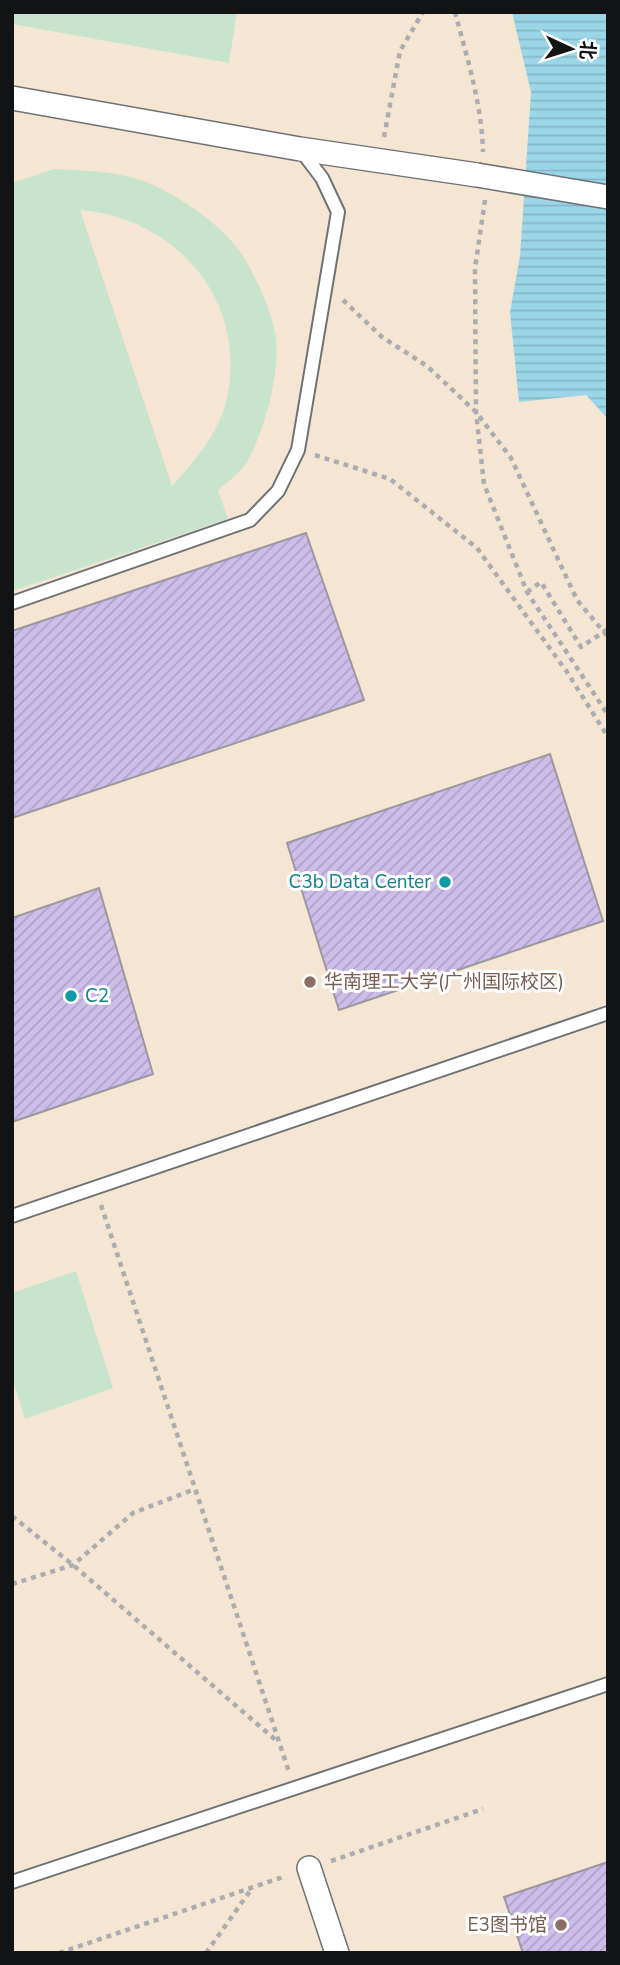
<svg xmlns="http://www.w3.org/2000/svg" width="620" height="1965" font-family="'Nunito Sans','Noto Sans SC',sans-serif">
<style>
.education{fill:#f5e5d3}
.green{fill:#c9e4ce;fill-rule:evenodd}
.water{fill:url(#water-rules)}
.building{fill:url(#building-hatch);stroke:#9b999f;stroke-width:2}
.lines{fill:none;stroke-linecap:round;stroke-linejoin:round}
.lane-casing{stroke:#6e7276;stroke-width:16}
.street-casing{stroke:#6e7276;stroke-width:26}
.path{stroke:#aaadb1;stroke-width:4.5;stroke-dasharray:5 5;stroke-linecap:butt}
.lane{stroke:#fff;stroke-width:12}
.street{stroke:#fff;stroke-width:23}
.street-bridge-casing{stroke:#6e7276;stroke-width:26;stroke-linecap:butt}
.street-bridge{stroke:#fff;stroke-width:23}
.culture-dot{fill:#0f9aa8;stroke:#fff;stroke-width:2.5}
.education-dot{fill:#8d6e63;stroke:#fff;stroke-width:2.5}
.labels{text-anchor:middle;dominant-baseline:central;stroke-width:6;stroke-linejoin:round;paint-order:stroke}
.culture-label{font-size:19px;fill:#0d838f;stroke:#fff;text-anchor:end}
.education-label{font-size:19px;fill:#785e54;stroke:#fff;text-anchor:start}
</style>
<defs>
<pattern id="water-rules" width="6" height="5" patternUnits="userSpaceOnUse" patternTransform="scale(1.75)"><rect width="6" height="5" fill="#9bd6e8"/><path d="M0 2.5h6" fill="none" stroke="#84b7c6"/></pattern>
<pattern id="building-hatch" width="6" height="6" patternUnits="userSpaceOnUse" patternTransform="scale(1.75)"><rect width="6" height="6" fill="#cdbdea"/><path d="M-1 1l2-2M0 6l6-6M5 7l2-2" fill="none" stroke="#afa2c8"/></pattern>
</defs>
<rect width="100%" height="100%" fill="#eef2f7"/>
<path class="education" d="M12,12H608V1953H12Z"/>
<path class="green" d="M12,12H237L229,63L12,24Z
M54,169C89,171 127,171 158,187C185,201 215,221 235,245C251,265 270,306 275,332C282,368 265,433 245,465C239,474 227,482 218,490L228,519L12,591V183ZM80,210C179,218 252,306 225,406C216,436 193,463 172,486Z
M76,1271L113,1388L25,1419L12,1378V1293Z"/>
<path class="water" d="M512,12H608V419L586,395L519,402L510,312L520,256L531,92Z"/>
<path class="building" d="M306,533L364,700L12,818V631Z
M550,754L603,921L339,1010L287,843Z
M99,888L153,1074L12,1122V918Z
M608,1862V1953H523L504,1897Z"/>
<g class="lines">
<defs>
<path id="lane" d="M12,603L250,520L278,491L298,450L338,212L322,178L300,149
M12,1216L608,1013
M12,1882L608,1684"/>
<path id="street" d="M12,98L300,149L477,175
M309,1868L337,1953"/>
</defs>
<use href="#lane" class="lane-casing"/>
<use href="#street" class="street-casing"/>
<path class="path" d="M455,12C467,58 482,105 483,152
M384,137L400,51L423,12
M485,200L475,268L476,412L484,484L527,592L608,715
M343,300L382,337L427,366L476,412L511,458L577,600L608,637
M315,455L390,479L477,548L567,672L608,737
M527,592L541,582L581,647L608,629
M101,1205L289,1772
M12,1516L73,1565L278,1742
M12,1584L73,1565L133,1513L195,1489
M331,1861L483,1809
M59,1953L286,1876
M206,1953L250,1891"/>
<use href="#lane" class="lane"/>
<use href="#street" class="street"/>
<defs>
<path id="street-bridge" d="M477,175L608,197"/>
</defs>
<use href="#street-bridge" class="street-bridge-casing"/>
<use href="#street-bridge" class="street-bridge"/>
</g>
<g class="culture-dot">
<circle cx="445" cy="882" r="7"/>
<circle cx="71" cy="996" r="7"/>
</g>
<g class="education-dot">
<circle cx="310" cy="982" r="7"/>
<circle cx="561" cy="1925" r="7"/>
</g>
<g class="labels">
<g class="culture-label">
<text x="431" y="882">C3b Data Center</text>
<text x="85" y="996" text-anchor="start">C2</text>
</g>
<g class="education-label">
<text x="324" y="982">华南理工大学(广州国际校区)</text>
<text x="547" y="1925" text-anchor="end">E3图书馆</text>
</g>
</g>
<rect width="620" height="1965" fill="none" stroke="#121315" stroke-width="28"/>
<g transform="translate(571 49) rotate(94)" stroke="#ffffff" stroke-width="5" paint-order="stroke">
<path d="M0-5L12 26L0 18L-12 26Z" fill="#121315"/>
<text y="-10" font-size="19" font-weight="bold" text-anchor="middle" fill="#121315">北</text>
</g>
</svg>
